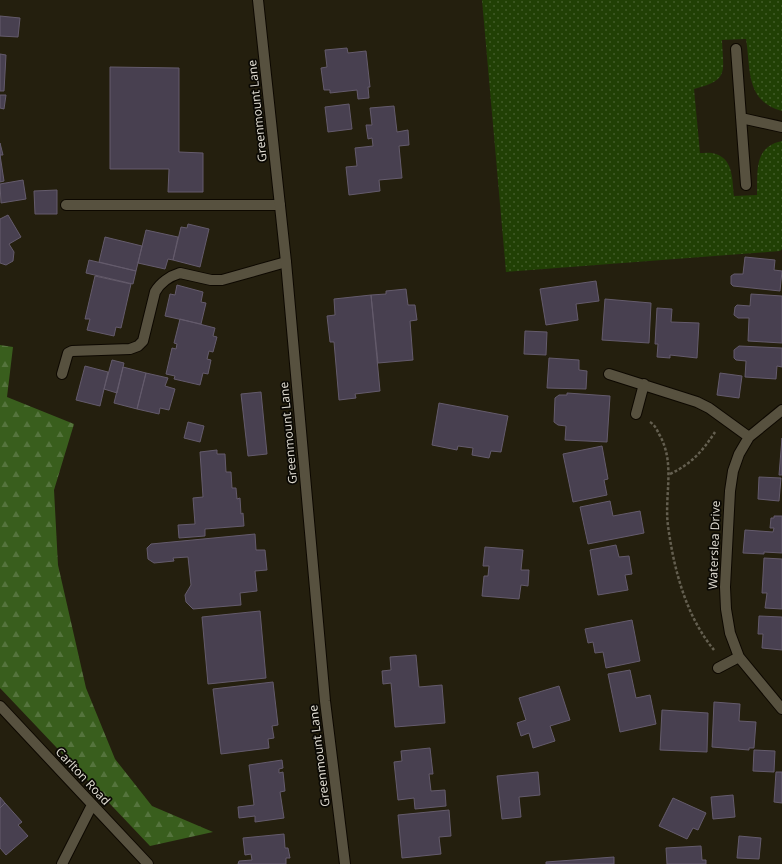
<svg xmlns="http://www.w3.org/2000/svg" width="782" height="864" font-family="'Noto Sans',sans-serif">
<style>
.grass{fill:url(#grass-dots)}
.forest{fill:url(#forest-firs)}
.building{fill:#484050;stroke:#645b6c}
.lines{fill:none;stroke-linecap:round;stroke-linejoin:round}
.service-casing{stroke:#0d0800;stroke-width:12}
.minor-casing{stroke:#0d0800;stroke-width:12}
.tertiary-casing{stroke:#0d0800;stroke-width:12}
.path{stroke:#645f50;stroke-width:2.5;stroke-dasharray:3 2;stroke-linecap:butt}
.service{stroke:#57513f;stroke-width:10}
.minor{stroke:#57513f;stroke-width:10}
.tertiary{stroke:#57513f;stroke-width:10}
.labels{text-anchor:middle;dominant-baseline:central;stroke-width:3.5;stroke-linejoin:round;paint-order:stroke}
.street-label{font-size:12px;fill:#dcd8ce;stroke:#0b0904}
</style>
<defs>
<pattern id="grass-dots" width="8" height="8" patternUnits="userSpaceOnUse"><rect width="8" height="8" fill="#214005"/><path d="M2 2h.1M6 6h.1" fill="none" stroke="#415b28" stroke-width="1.8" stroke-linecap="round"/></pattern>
<pattern id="forest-firs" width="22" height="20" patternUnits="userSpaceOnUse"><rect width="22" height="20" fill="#395e1d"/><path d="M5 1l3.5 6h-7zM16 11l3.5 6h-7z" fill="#55743d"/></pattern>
</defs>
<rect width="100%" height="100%" fill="#241f0e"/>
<path class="grass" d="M482,0H782V111C745,101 751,69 746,39L722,40C723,72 730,80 694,89L700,153C704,153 711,152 716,154C734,160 732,181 734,196L757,195C758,172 753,147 782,141V249L780,251L506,272Z"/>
<path class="forest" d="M0,345L13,347L7,397L74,424L54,490L58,565L86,688L115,759L152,806L213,832L150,846L0,688Z"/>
<path class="building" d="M0,16L20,18L18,37L0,36Z
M347,48L348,53L366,51L370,87H368L369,98L358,99L357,90L330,93V90H324L321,68L327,67L325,50Z
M0,54L6,55L4,91H0Z
M110,67L179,68V152L203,153V192H168L169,169H110Z
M0,95H6L4,109L0,108Z
M349,104L352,129L328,132L325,107Z
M394,106L397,132L408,130L409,145L399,146L402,178L379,180L380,191L349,195L346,167L357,166L355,148L373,146L372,138L368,139L366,125H372L370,108Z
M0,143L3,155H0L4,181L0,182Z
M23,180L26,199L1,203L0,184Z
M57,190V214H35L34,191Z
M8,215L21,237L9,244L14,252L13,261L6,265L0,263V219Z
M188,224L209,229L200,267L173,260L181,227L187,228Z
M146,230L178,237L173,260L168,259L165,269L138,263Z
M105,237L142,246L136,271L99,262Z
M745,257L775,260L774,270L782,271L780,291L733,286L731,284V276L734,274H743Z
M89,260L136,271L133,284L86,273Z
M95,276L131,284L121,328L116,327L114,336L87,330L90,319H85Z
M596,281L599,301L576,304L578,320L546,325L540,289Z
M177,285L203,292L201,302L206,303L201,324L165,316L170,294L175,295Z
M406,289L408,305H415L417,320L410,321L413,360L378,363L371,295L386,294V291Z
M751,294L782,296V343L748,341L749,318H738L734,315L735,307L737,305L750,306Z
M371,295L380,391L355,394L356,398L339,400L334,342H330L327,316L335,315L334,299Z
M605,299L651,303L649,343L602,340Z
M657,308L672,309L671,322L699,323L697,358L670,355V358L657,357L658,344H655Z
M180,319L215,328L213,336L217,337L213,352L209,351L207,359L211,360L208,374L203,373L200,385L174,379L175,376L166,374L172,348L176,349L177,344L174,343Z
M525,331L547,332L546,355L524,354Z
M739,346L782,348V367L777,366L776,379L745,377L746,361L736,360L734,358V350Z
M549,358L579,360V370L587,371L586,389L547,388Z
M112,360L124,363L117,393L104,389Z
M85,366L108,372L100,406L76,400Z
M123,367L146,373L137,409L114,403Z
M146,373L168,378L165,386L175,389L169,410L160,408L159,414L137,409Z
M720,373L742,376L739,398L717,395Z
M261,392L267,454L248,456L241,394Z
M567,393L610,396L607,442L565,440L566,426L558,425L554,422L555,398L559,395H567Z
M439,403L508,416L501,452L491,451L489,458L472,455L473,448L458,446L457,450L432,445Z
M188,422L204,426L200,442L184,438Z
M782,438V475H779Z
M602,446L608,479L604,480L607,495L573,502L563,454Z
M217,450V454H225L226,472H231L232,488H236L237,499L240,498L241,514L243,513L244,526L205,529V536L179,538L178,525L195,524L193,498L203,497L200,452Z
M759,477L781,478L779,501L758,499Z
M610,501L613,516L640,511L644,533L588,544L580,507Z
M774,516H782V553L764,552V554L743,553L745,530L773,532L774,528H770L771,518H774Z
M255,534L256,550H265L267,570L255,571L257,591L240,593L241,605L193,609L186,602L185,595L191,585L188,557L173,558L174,561L154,563L148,559L147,548L151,544Z
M616,545L619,557L629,556L632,574L625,575L628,590L598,595L590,550Z
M485,547L523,550L521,570H529L528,586L521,585L519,599L482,596L484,576H488L489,566H483Z
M764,558L782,559V609L765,608L767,593H762Z
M260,611L266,678L208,684L202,617Z
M759,616L782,617V650L762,648L763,634H758Z
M632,620L640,661L606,668L603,652L595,653L593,642L588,643L585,629Z
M416,655L419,687L442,685L445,723L395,727L391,683L383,684L382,671L391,670L390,657Z
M630,670L636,698L650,695L656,724L620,732L608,674Z
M273,682L278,725L272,726L274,738L268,739L269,748L221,754L213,689Z
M559,686L570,720L550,726L555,741L533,748L529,733L521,736L517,723L526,720L519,698Z
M714,702L740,704L739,721L756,722L754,748H749V750L712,747Z
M662,710L708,713L707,752L660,750Z
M430,748L433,774H429L431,791L445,790L446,806L415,809L414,798L398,800L394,762L402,761L401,751Z
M754,750L775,751L774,772L753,771Z
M282,760L283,768L279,769V773L283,772L285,791L280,792L284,818L255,822V816L239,818L238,807L254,805L249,765Z
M538,772L540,795L519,797L521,817L502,819L497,776Z
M776,772H782V803L774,802Z
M733,795L735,817L713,819L711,797Z
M0,797L5,803L0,808Z
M673,798L706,813L698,830L693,828L687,839L659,826Z
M5,803L22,822L18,825L28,836L6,855L0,848V808Z
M449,810L451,836L439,837L441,854L402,858L398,815Z
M284,834L285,848H288L290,858H286V864H238L239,861L252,860L251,854L245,855L243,838Z
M739,836L761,838L759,859L737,858Z
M701,846L702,860H706V864H667L666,848Z
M614,857V864H546V862Z"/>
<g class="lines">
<defs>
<path id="service" d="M736,49L746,185
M741,118L782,127
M66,205H280"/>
<path id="minor" d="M62,374L68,353L72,351L130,349L138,346L143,341L155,292C160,283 170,276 180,273L211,280H222L286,262
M609,374L697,402L709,408L749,437
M782,410L749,437L739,454L733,471L730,491L725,587L726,609L730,633L739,657L782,709
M636,414L644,384
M718,668L739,657
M0,706L148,864
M62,864L92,805"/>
<path id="tertiary" d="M258,0L286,262L325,701L345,864"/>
</defs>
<use href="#service" class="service-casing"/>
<use href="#minor" class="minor-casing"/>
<use href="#tertiary" class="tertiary-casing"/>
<path class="path" d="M650,422C655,425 657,430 659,434C676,463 664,495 668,526C674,570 686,616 714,650
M670,474C691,464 702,452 715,432"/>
<use href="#service" class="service"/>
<use href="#minor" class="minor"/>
<use href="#tertiary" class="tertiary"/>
</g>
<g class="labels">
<g class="street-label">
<text transform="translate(257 111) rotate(-96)">Greenmount Lane</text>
<text transform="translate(288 433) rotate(-95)">Greenmount Lane</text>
<text transform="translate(714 545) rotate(-88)">Waterslea Drive</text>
<text transform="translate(319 756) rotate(-97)">Greenmount Lane</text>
<text transform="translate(83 776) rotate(47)">Carlton Road</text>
</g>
</g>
</svg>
